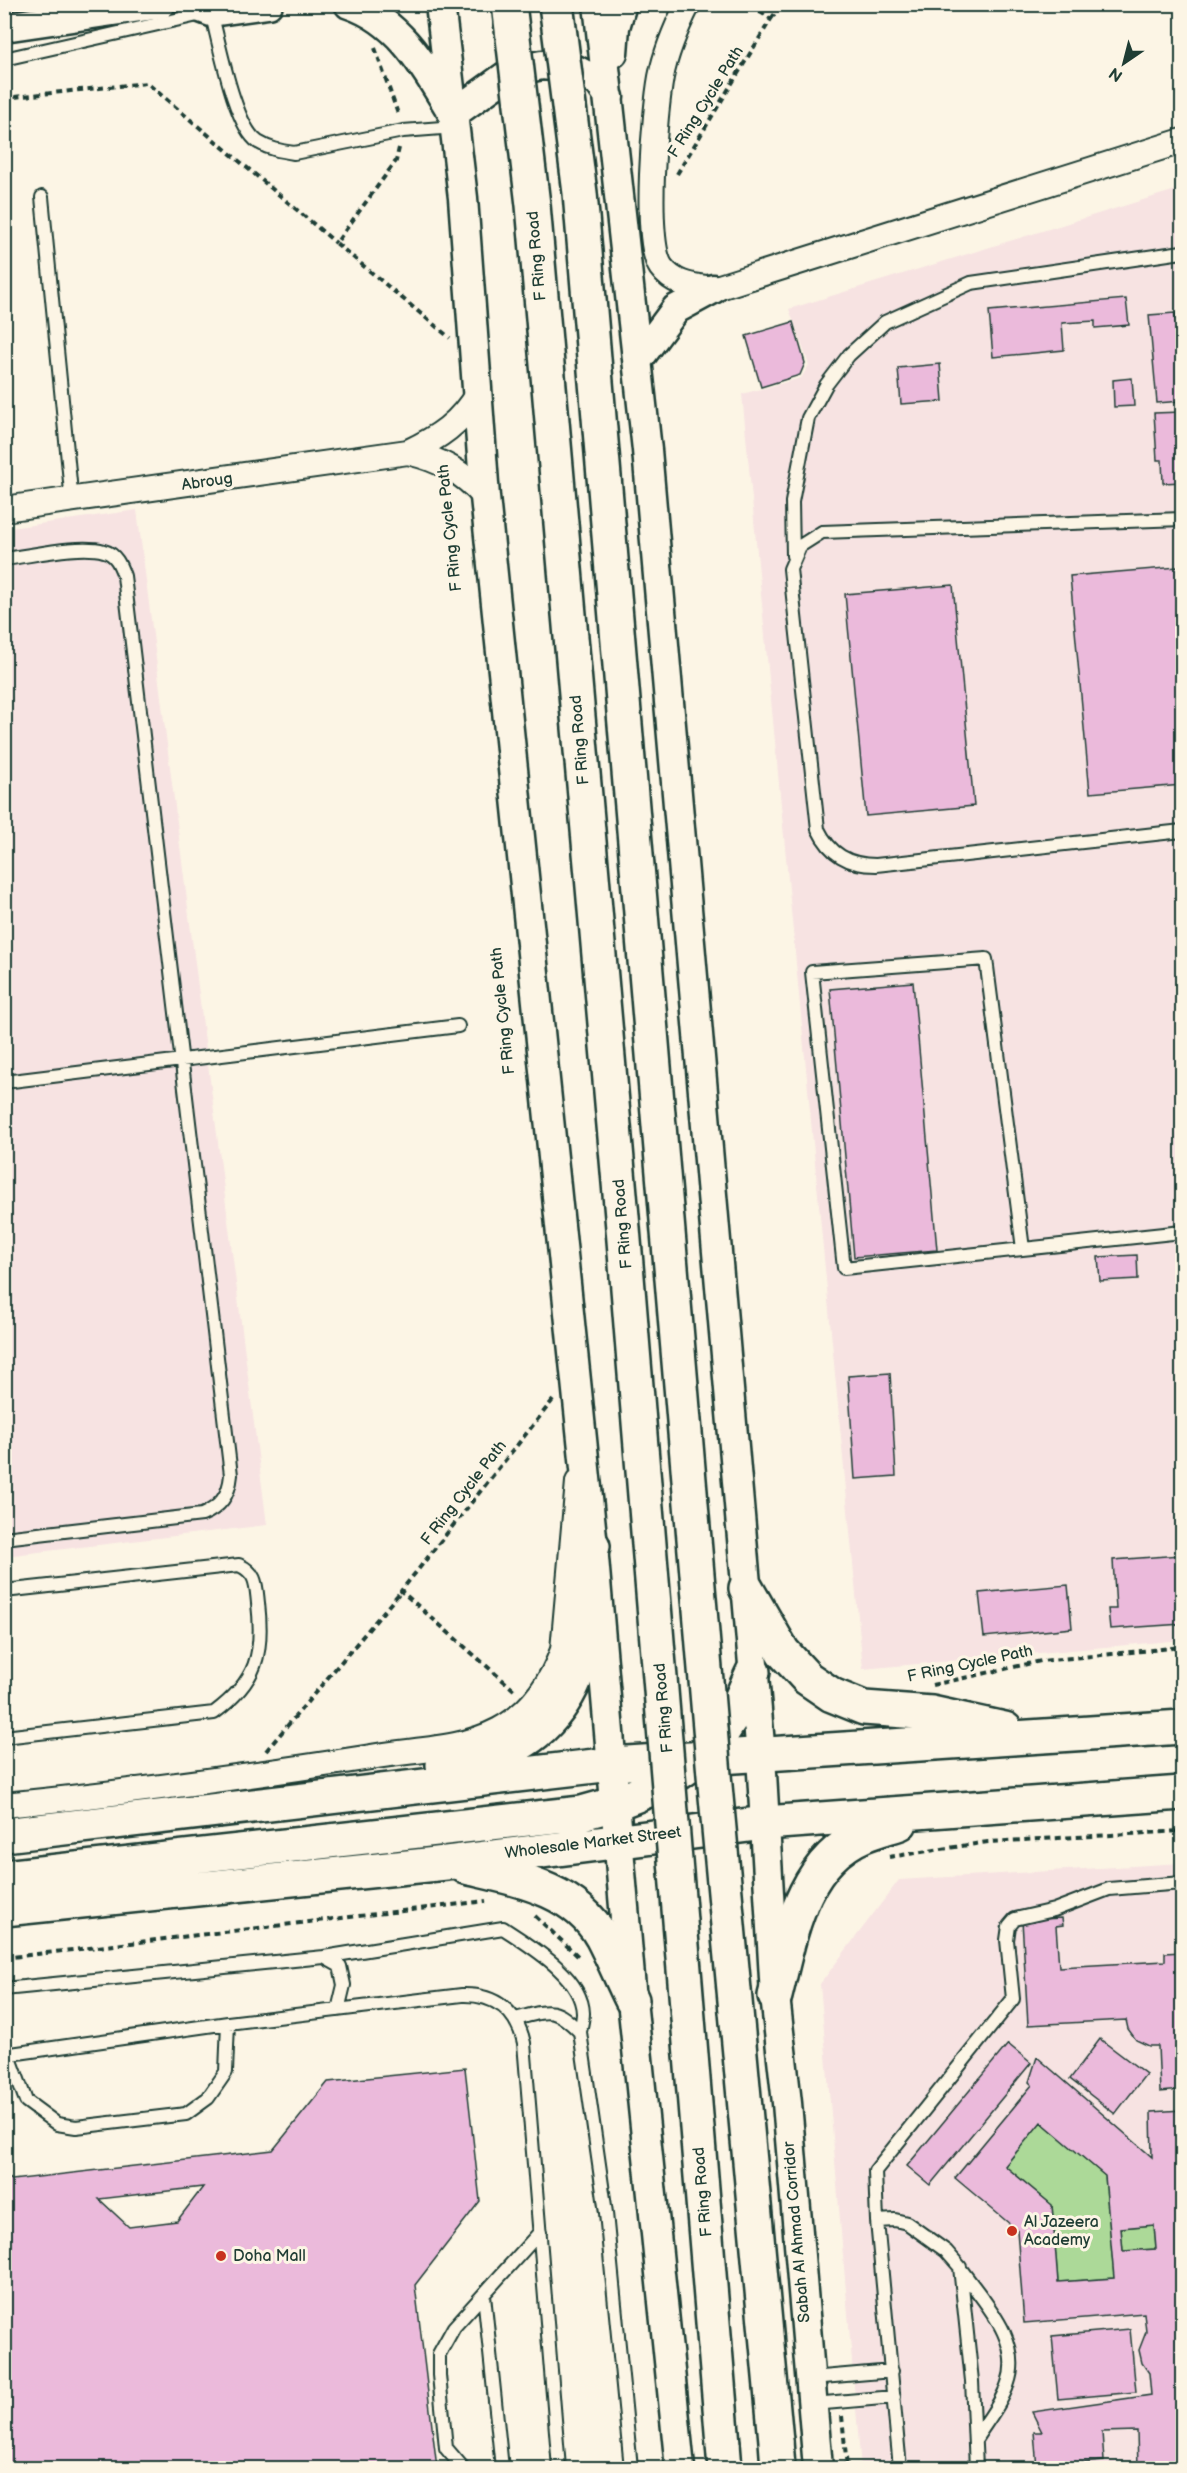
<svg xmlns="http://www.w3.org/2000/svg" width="1187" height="2473" font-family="'Balsamiq Sans',sans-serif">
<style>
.built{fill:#f7e3e2}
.green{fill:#acd998;stroke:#668b66;stroke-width:1.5}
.building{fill:#ebbadb;stroke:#1f3d34;stroke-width:1.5;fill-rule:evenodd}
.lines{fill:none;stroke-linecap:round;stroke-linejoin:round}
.service-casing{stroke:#1f3d34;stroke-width:16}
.minor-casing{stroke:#1f3d34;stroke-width:28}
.tertiary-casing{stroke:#1f3d34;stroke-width:33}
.secondary-casing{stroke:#1f3d34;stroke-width:38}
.trunk-casing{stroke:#1f3d34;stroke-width:38}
.path{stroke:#1f3d34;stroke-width:4;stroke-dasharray:6 4.5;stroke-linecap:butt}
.service{stroke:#fcf5e5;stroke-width:12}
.minor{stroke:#fcf5e5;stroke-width:24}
.tertiary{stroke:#fcf5e5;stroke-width:28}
.secondary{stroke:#fcf5e5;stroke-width:33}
.trunk{stroke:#fcf5e5;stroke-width:33}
.trunk-bridge-casing{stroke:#1f3d34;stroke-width:38;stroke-linecap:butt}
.trunk-bridge{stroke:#fcf5e5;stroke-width:33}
.poi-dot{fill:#c8321e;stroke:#fcf5e5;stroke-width:2}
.labels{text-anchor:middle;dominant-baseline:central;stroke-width:6;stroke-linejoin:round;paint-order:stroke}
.street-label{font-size:16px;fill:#1f3d34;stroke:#fcf5e5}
.poi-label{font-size:16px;fill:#1f3d34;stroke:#fcf5e5;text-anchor:start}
</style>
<rect width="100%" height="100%" fill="#fcf5e5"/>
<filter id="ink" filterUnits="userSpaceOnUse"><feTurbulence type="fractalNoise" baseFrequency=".0167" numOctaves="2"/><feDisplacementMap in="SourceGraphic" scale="12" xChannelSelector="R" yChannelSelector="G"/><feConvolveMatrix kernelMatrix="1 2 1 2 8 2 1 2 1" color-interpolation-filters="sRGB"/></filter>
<g filter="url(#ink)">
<path class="built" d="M1182,188V1640L863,1669L742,394L801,378L809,365L789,309Z
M137,510L267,1525L5,1556L4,529Z
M1182,1863V2468H861L820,1984L899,1880Z"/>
<path class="green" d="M1041,2122L1105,2176L1114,2278L1058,2282L1052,2205L1005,2166Z
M1154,2225L1156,2249L1123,2251L1121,2228Z"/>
<path class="building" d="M1126,299L1129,325L1095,328V321L1062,323L1064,350L993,357L989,311Z
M1175,313L1182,401L1157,403L1149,315Z
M793,322L805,363L800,375L761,387L746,336Z
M940,364L943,401L901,404L898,368Z
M1132,378L1134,406L1114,407L1113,380Z
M1182,412V482L1163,483L1162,460H1157L1154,413Z
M1178,567L1182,617V785L1090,793L1070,576Z
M953,585L974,806L866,816L845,594Z
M913,982L937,1250L854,1257L830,989Z
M1137,1255L1138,1279L1100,1281L1098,1257Z
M890,1373L896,1476L855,1479L848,1376Z
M1180,1555L1182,1624L1110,1629L1108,1609H1116L1113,1560Z
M1068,1585L1072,1628L984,1637L979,1593Z
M1062,1918L1063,1925L1056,1926L1059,1967L1165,1961V1953L1182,1952V2090L1160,2092L1158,2046H1149L1136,2040L1128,2029L1126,2020L1028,2025L1022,1920Z
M1100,2039L1146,2074L1115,2114L1070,2079Z
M1008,2044L1031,2063L930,2185L907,2166Z
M1037,2057L1152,2157L1151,2112L1182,2110V2468H1138L1137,2431L1102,2432L1104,2461L1070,2464V2468H1037L1034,2432H1042L1032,2412L1151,2395L1149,2373L1142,2363L1139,2350L1146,2332L1144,2313L1024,2323L1017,2230L955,2178L1032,2085L1029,2082ZM1041,2122L1105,2176L1114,2278L1058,2282L1052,2205L1005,2166ZM1154,2225L1156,2249L1123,2251L1121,2228Z
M465,2068L480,2201L415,2285L437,2468H4V2175L12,2180L273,2150L328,2082ZM203,2187L177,2221L129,2227L99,2199Z
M1130,2329L1136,2392L1058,2399L1052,2336Z"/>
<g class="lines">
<defs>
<path id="service" d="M4,59L211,12C219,41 234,126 258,142C269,149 281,151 294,153L403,131L455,127
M42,197L72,502
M1182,519L822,532L800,546L790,569L818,829C830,854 848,865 876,865L1182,831
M793,556L792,502L808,418L826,385L849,355L885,322L971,283L1182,252
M4,559C31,556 79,544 104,551C116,554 120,565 124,576L231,1475C229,1496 220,1507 202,1515L4,1538
M4,1082L458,1026
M1023,1249L986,959L812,972L844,1268L1182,1232
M4,1591L239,1565C257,1573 256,1585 258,1603C264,1654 257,1681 214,1713L4,1737
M324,1957L503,1928C530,1946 582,1976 583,2013C583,2019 581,2026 580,2032
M4,1989L324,1957L340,1966L344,1985L338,2010
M516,2019C549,2010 554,2006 580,2032L606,2213L631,2468
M4,2055L228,2023L462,1995C495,1994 517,2011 524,2043L559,2468
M9,2055L26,2101L57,2124L76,2127L186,2114L208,2098L226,2072L228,2023
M877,2221L895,2220L907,2223L946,2251L960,2267L972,2381L976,2468
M962,2271C984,2302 1023,2341 1008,2383C1002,2403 986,2422 975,2440
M484,2295L502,2468
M811,2378L892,2371
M813,2404L894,2397
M463,2468L446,2448L439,2375V2354L454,2327L540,2232
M900,2468L877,2221L875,2171L1013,1999L1007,1940L1009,1926L1015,1919L1054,1910L1109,1889L1182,1883"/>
<path id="minor" d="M688,4C676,28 666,51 661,77C655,110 643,241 661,267C674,285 693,286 713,289L1182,141
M408,452C441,460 463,472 485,497
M4,509L408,452C438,438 461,423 478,393
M4,1805C127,1793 249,1776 371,1757C415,1749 459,1751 499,1730C532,1712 551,1684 563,1650L578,1482"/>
<path id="tertiary" d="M190,4L211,12L268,4
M349,4C402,22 426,70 453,114L513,71L542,65L572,68L599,82L609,97
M440,4L463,198L485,497L593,1546L632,2000L680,2468
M598,4L647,450L761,1756L775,1996L787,2103L818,2468
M4,27L161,4
M613,53L615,27L622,4
M638,360L676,309L713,289"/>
<path id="secondary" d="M746,1588L783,1652L807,1678L832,1695L864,1708L932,1713L1005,1729
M443,1765C465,1759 490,1757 511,1748C548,1731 577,1692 582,1652C586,1627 581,1602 585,1578C587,1567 590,1556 593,1546
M4,1835L612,1764L1182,1727
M466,1867C516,1879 574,1888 602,1937C613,1958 622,1980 632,2000
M4,1877L582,1813C637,1799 699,1773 729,1722C739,1707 745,1688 753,1672
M4,1909L446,1863L765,1823L1182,1793
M775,1996C790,1937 800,1862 864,1835C876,1830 888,1827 900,1823"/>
<path id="trunk" d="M776,2441L778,2468
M723,2444L725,2468"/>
</defs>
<use href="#service" class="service-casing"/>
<use href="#minor" class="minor-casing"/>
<use href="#tertiary" class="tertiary-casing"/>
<use href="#secondary" class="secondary-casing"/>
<use href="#trunk" class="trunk-casing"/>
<path class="path" d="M771,19L782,4
M375,48L399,117
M4,98L147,83L336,243
M399,148L396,161L336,243L450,338
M677,174L771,19L748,4
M932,1685L1041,1661L1182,1647
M514,1690L401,1591L553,1400
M266,1751L401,1591
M889,1857L988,1842L1182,1831
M535,1916L580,1958
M4,1958L486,1901
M842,2416L847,2468"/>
<use href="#service" class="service"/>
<use href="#minor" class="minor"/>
<use href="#tertiary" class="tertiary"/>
<use href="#secondary" class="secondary"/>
<use href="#trunk" class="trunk"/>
<defs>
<path id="trunk-bridge" d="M509,4L533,205L623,1228L723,2444
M556,4L580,193L714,1775L776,2441"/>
</defs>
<use href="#trunk-bridge" class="trunk-bridge-casing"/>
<use href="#trunk-bridge" class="trunk-bridge"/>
</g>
</g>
<g class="poi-dot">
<circle cx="1012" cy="2231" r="6"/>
<circle cx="221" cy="2256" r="6"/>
</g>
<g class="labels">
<g class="street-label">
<text transform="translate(706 102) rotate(-58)">F Ring Cycle Path</text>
<text transform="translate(537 256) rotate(-95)">F Ring Road</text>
<text transform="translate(207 482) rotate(-8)">Abroug</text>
<text transform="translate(450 528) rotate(-96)">F Ring Cycle Path</text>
<text transform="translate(580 740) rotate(-95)">F Ring Road</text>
<text transform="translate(503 1011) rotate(-96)">F Ring Cycle Path</text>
<text transform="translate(623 1224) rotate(-95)">F Ring Road</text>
<text transform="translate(464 1493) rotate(-52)">F Ring Cycle Path</text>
<text transform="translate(970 1664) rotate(-12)">F Ring Cycle Path</text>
<text transform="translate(664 1708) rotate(-95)">F Ring Road</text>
<text transform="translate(593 1843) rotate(-7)">Wholesale Market Street</text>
<text transform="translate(703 2192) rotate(-95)">F Ring Road</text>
<text transform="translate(797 2232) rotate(-95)">Sabah Al Ahmad Corridor</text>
</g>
<g class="poi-label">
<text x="1024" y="2222">Al Jazeera<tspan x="1024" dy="18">Academy</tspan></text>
<text x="233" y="2256">Doha Mall</text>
</g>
</g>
<rect width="1187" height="2473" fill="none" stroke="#fcf5e5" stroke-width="24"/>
<rect x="12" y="12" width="1163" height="2449" fill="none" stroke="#1f3d34" stroke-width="2" filter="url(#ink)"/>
<g transform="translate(1124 63) rotate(215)" stroke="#fcf5e5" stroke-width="4.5" paint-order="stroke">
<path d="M0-4.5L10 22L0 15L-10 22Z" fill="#1f3d34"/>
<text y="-9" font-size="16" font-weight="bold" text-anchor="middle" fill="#1f3d34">N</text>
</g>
</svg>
